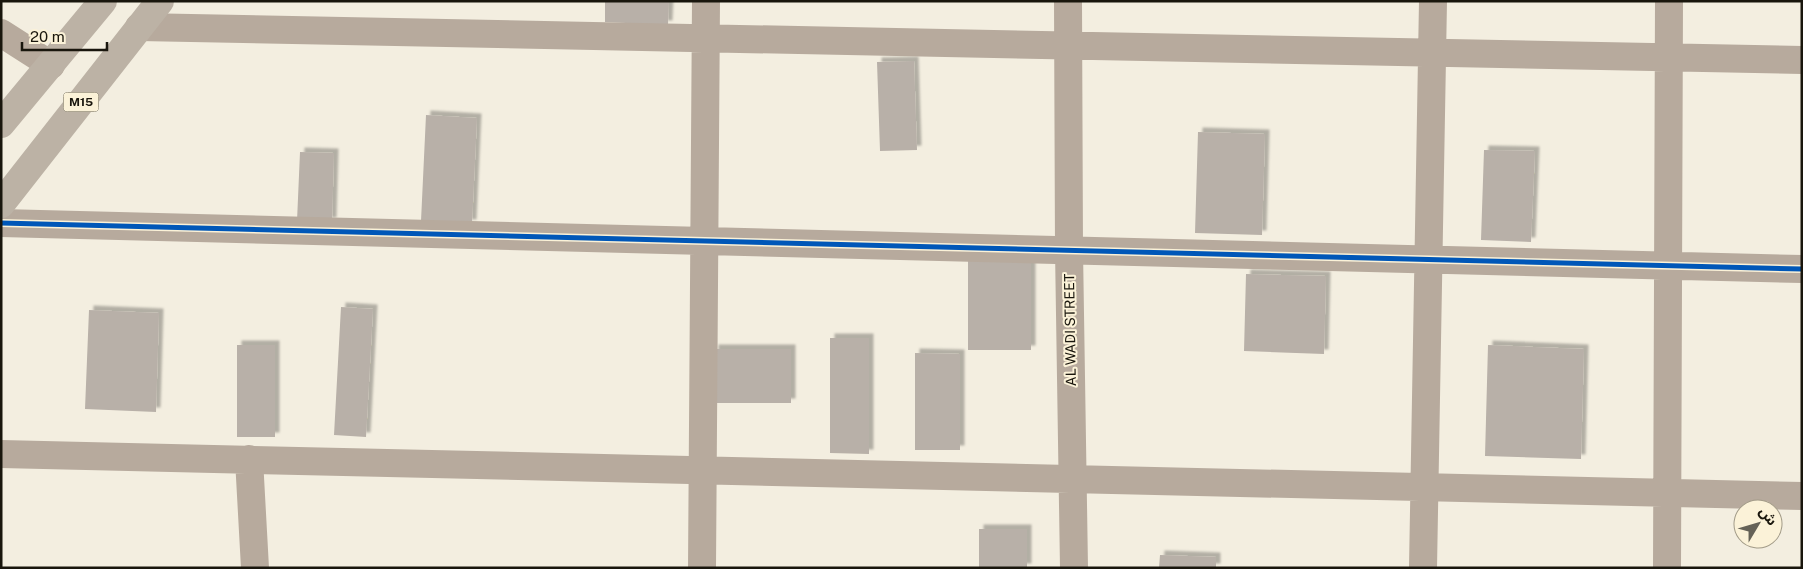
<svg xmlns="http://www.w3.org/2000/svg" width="1803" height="569" font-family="'Public Sans','Noto Sans Arabic',sans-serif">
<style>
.building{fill:#b8b0a8;filter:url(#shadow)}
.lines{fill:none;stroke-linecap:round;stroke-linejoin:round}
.minor{stroke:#b7aa9d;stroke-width:28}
.highway{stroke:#bcb2a5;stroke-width:28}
.cycleway-casing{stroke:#fbf2d8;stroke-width:8}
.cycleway{stroke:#0057b8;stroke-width:5}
.labels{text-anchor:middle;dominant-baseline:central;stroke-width:4;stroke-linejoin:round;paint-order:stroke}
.shield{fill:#fbf2d8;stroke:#5d584a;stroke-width:1}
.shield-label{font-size:12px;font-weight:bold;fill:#19160d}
.street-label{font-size:14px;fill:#19160d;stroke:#fbf2d8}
</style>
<defs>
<filter id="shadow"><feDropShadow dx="4.5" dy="-4.5" stdDeviation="1" flood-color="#0004"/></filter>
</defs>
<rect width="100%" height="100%" fill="#f3eee0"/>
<path class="building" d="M605,1H669L668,25L605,22Z
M914,61L917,150L880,151L877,62Z
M426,115L477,118L472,224L421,221Z
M1198,132L1265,134L1262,235L1195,233Z
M1484,150L1535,151L1531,242L1481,240Z
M300,152L334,153L332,222L297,221Z
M968,256H1031V350H968Z
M1246,274L1326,276L1324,354L1244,351Z
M341,307L373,309L366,437L334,435Z
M89,310L159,313L156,412L85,409Z
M830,338H869V454L830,453Z
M237,345H275V437H237Z
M1488,345L1584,349L1581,459L1485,456Z
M714,349H791V403H714Z
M915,353L960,354V450H915Z
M979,529H1027V568H979Z
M1160,555L1216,557V568H1159Z"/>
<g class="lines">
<path class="minor" d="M1068,1L1069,250L1074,568
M139,27L1802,60
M1,33L51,65
M1,223L1802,269
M1,454L1802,496
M249,459L255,568
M702,568L706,1
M1423,568L1433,1
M1667,568L1669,1"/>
<path class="highway" d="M1,124L103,1
M1,204L160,1"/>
<defs>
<path id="cycleway" d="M1,223L1802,269"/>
</defs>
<use href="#cycleway" class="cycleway-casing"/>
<use href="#cycleway" class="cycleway"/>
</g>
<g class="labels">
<rect class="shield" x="63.5" y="92.5" width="35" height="19" rx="4"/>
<g class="shield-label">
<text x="81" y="102">M15</text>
</g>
<g class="street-label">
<text transform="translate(1070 330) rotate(-91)">AL WADI STREET</text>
</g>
</g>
<rect width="1803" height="569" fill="none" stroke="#19160d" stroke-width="5"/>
<g transform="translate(1758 524) rotate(52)"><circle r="24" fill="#fbf2d8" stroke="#a19a87"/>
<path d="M0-4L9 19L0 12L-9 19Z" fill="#656257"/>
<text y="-8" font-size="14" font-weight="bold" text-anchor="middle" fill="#19160d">ش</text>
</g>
<path d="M22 42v8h85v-8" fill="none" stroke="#19160d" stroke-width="2.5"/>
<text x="30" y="42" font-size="15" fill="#19160d" stroke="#fbf2d8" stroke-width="4" paint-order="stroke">20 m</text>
</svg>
